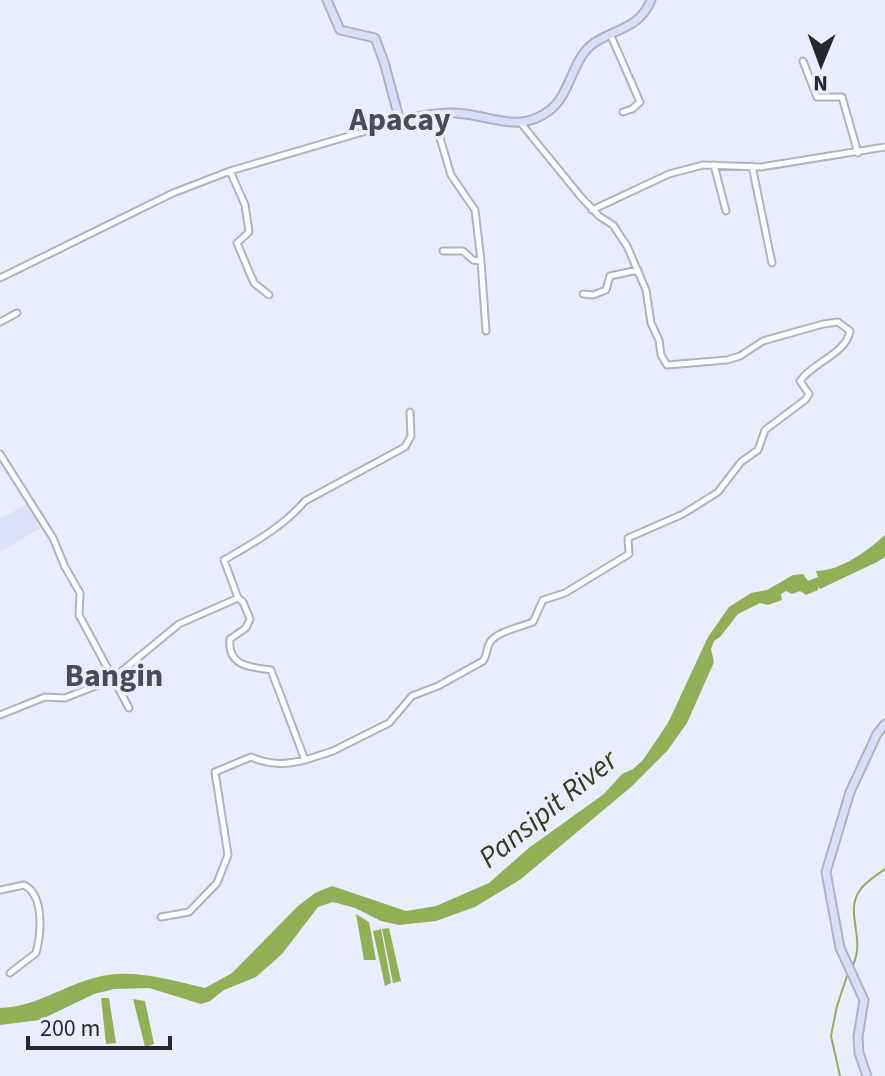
<svg xmlns="http://www.w3.org/2000/svg" width="885" height="1076" font-family="'Source Sans 3',sans-serif">
<style>
.built{fill:#dae1f8}
.water{fill:#92af55}
.lines{fill:none;stroke-linecap:round;stroke-linejoin:round}
.stream{stroke:#92af55;stroke-width:2}
.street-casing{stroke:#aeb2c2;stroke-width:9}
.secondary-casing{stroke:#aeb2c2;stroke-width:11}
.street{stroke:#fff;stroke-width:5}
.secondary{stroke:#d9dffa;stroke-width:7}
.labels{text-anchor:middle;dominant-baseline:central;stroke-width:7;stroke-linejoin:round;paint-order:stroke}
.water-label{font-size:30px;font-style:italic;fill:#323d18;stroke:#e9edfd}
.quarter-label{font-size:32px;font-weight:bold;fill:#484c59;stroke:#e9edfd}
</style>
<rect width="100%" height="100%" fill="#e9edfd"/>
<path class="built" d="M29,503L44,526L0,552V519Z"/>
<path class="water" d="M885,535V557L877,562L820,589L818,587V590L806,595L800,591L792,594L786,591L781,594L782,600L768,605L760,603L738,614L720,637L714,641L711,649L714,662L687,723L668,750L631,787L521,879L475,907L436,921L399,925L381,921L355,908L333,902L318,907L282,954L256,977L224,990L210,1001L201,1004L149,988L114,989L94,994L40,1020L0,1025V1008C35,1007 61,987 94,978C130,967 170,980 205,988L232,973L298,906L315,893L332,886L406,911L436,906L489,883L530,847L604,794L622,774L633,769L643,760L668,723L708,637L729,607L751,593L767,590L793,575L803,574L808,581L818,577L816,571C841,571 867,551 885,535Z
M356,914L369,922L376,960H364Z
M389,928L401,981L393,983L382,929Z
M381,929L391,983L385,986L373,931Z
M101,998H109L116,1043L106,1044Z
M133,999L145,1001L154,1044L145,1047Z"/>
<g class="lines">
<path class="stream" d="M853,965C866,938 844,912 860,890C865,882 877,875 885,869
M840,1076L831,1036L837,1006L847,976"/>
<defs>
<path id="street" d="M611,36L640,102L632,109L623,112
M803,61L817,97H842L858,153
M429,114L437,128L451,175L475,210L481,261L473,260L463,251H443
M714,165L726,211
M752,166L772,263
M592,210L669,174L703,165L761,167L885,147
M481,261L486,331
M0,278L173,193L230,171
M583,294L593,295L606,290L610,276L638,270
M269,295L254,283L237,243L249,232L245,205L230,171L400,121
M0,322L17,313
M0,454L53,538L65,567L80,593L79,615L129,708
M238,598L224,560C253,543 283,527 305,501L405,447L411,436L410,412
M0,715L45,697L65,698L111,680L179,624L238,598L243,602L250,619L246,628L230,639C227,666 250,667 271,670L305,760L333,751L389,723L412,696L438,686L483,661C488,654 486,648 490,642C498,631 521,627 533,622L543,600L565,593L629,554L628,538L683,514L718,492L741,462L758,450L765,430L805,400L809,394L800,381C813,362 846,354 850,331L838,322L823,324L763,341L740,356L727,360L667,365L661,355L659,340L651,323L646,290L627,246L613,225L599,216L581,197L520,122
M0,890L24,885C45,896 41,934 36,953L10,973
M161,917L189,912L217,883L228,855L215,772L251,757C270,765 284,765 305,760"/>
<path id="secondary" d="M327,0L340,30L375,38L384,62L400,121C418,117 436,112 455,113C488,114 519,135 550,110C571,94 572,58 594,43C617,28 640,28 651,0
M867,1076L859,1053L858,1037L864,1000L840,948L826,872L850,792L877,734L885,724"/>
</defs>
<use href="#street" class="street-casing"/>
<use href="#secondary" class="secondary-casing"/>
<use href="#street" class="street"/>
<use href="#secondary" class="secondary"/>
</g>
<g class="labels">
<g class="water-label">
<text transform="translate(548 809) rotate(-39)">Pansipit River</text>
</g>
<g class="quarter-label">
<text x="400" y="120">Apacay</text>
<text x="114" y="676">Bangin</text>
</g>
</g>
<g transform="translate(821 64) rotate(181)" stroke="#e9edfd" stroke-width="6" paint-order="stroke">
<path d="M0-6L14 30L0 20L-14 30Z" fill="#26272d"/>
<text y="-12" font-size="22" font-weight="bold" text-anchor="middle" fill="#26272d">N</text>
</g>
<path d="M28 1036v12h142v-12" fill="none" stroke="#26272d" stroke-width="4"/>
<text x="40" y="1036" font-size="24" fill="#26272d" stroke="#e9edfd" stroke-width="6" paint-order="stroke">200 m</text>
</svg>
